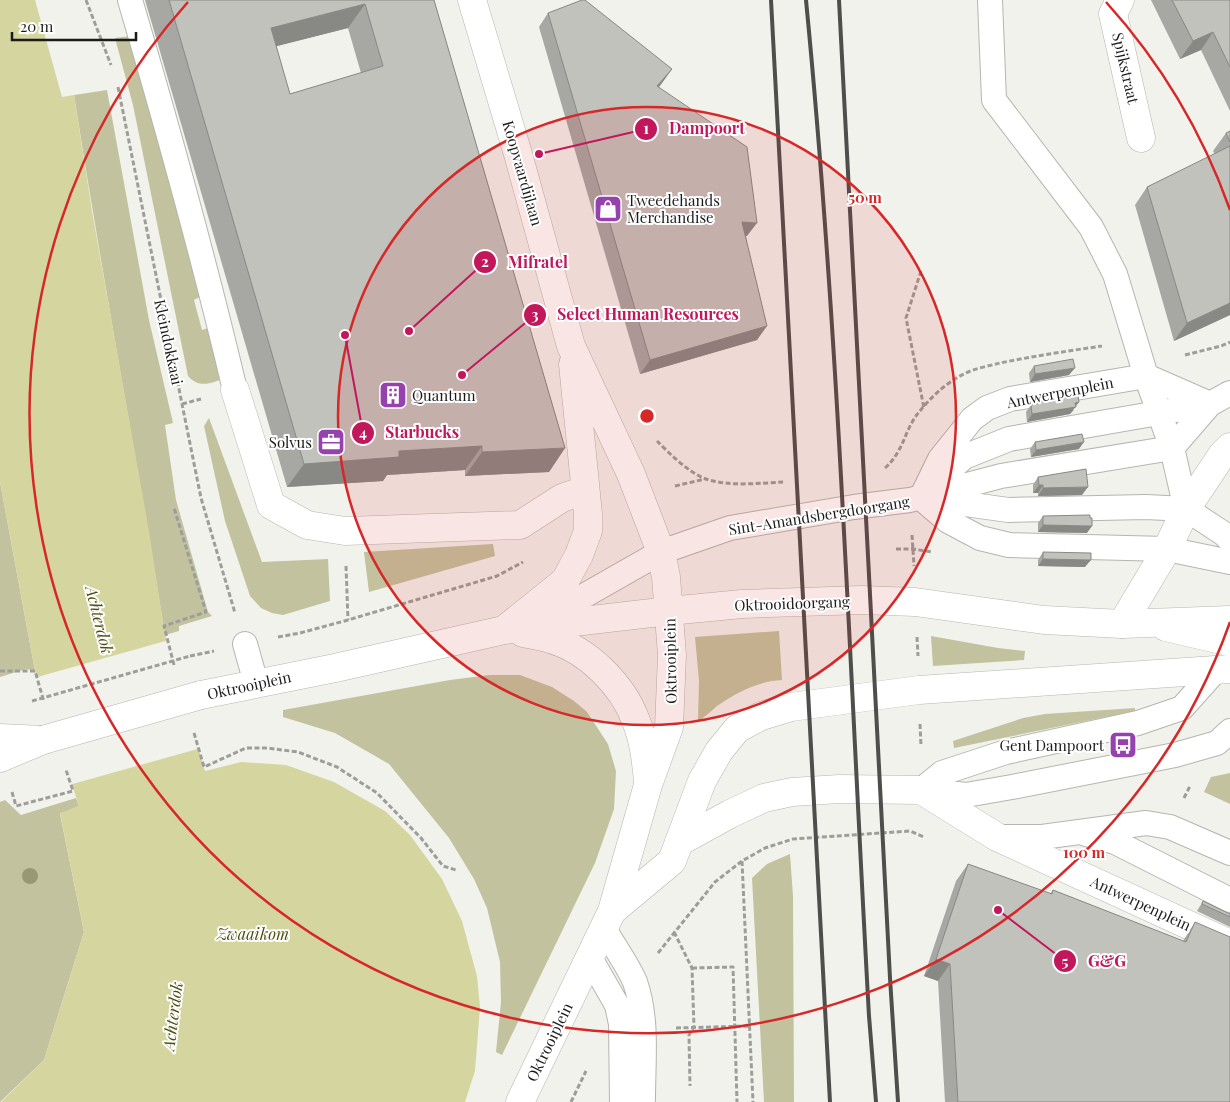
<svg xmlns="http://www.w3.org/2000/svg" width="1230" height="1102" font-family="'Playfair Display',serif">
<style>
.green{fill:#c2c29e}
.water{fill:#d5d59f}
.pier{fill:#f2f2ed}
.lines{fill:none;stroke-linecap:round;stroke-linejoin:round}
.lane-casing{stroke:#b5b5b1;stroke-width:26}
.street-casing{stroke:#b5b5b1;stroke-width:29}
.secondary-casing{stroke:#b5b5b1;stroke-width:29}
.primary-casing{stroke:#b5b5b1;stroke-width:29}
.path{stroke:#9d9d9a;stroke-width:3;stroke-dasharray:5 2.5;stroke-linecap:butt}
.lane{stroke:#fff;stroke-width:24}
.street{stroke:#fff;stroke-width:28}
.secondary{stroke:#fff;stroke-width:28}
.primary{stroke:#fff;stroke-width:28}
.rail{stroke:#4e4e4c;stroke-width:4}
.primary-bridge-casing{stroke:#b5b5b1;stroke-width:29;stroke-linecap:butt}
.path-bridge{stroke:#9d9d9a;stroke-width:3;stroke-dasharray:5 2.5;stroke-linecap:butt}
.primary-bridge{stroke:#fff;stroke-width:28}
.tree{fill:#999874}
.wall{fill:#a7a7a3;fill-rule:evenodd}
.shaded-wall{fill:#888884}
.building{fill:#c2c2bd;stroke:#888884;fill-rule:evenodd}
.ring{fill:none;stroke:#d62828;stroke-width:2.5}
.labels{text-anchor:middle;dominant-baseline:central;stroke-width:4;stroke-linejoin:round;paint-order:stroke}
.street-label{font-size:15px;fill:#1b1b1a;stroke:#fff}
.poi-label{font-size:15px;fill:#1b1b1a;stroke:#fff;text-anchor:start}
.water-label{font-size:16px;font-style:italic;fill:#4e4d0d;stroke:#fff}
.centre{fill:#d62828;stroke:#fff;stroke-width:2.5}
.ring-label{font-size:15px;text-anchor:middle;font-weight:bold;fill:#d62828;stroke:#fff;stroke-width:4;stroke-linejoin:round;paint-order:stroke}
.leader{fill:none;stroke:#c2185b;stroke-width:2}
.callout-dot{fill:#c2185b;stroke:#fff;stroke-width:2}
.mark-label{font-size:15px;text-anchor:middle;font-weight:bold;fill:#fff}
.callout-label{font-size:16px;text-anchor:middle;font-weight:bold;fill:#c2185b;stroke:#fff;stroke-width:4;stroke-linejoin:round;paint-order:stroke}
</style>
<rect width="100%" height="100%" fill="#f2f2ed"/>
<path class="green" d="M131,36L206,294L194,300L202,330L211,327L225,378C212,383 199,389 188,376L133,105L115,38Z
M107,90L149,320L173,423L165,425L176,500L208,612L212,616L179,626V631L165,635C136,454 102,275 74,95Z
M209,418L262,562L328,559L330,601L283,615L272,613L261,608L250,596L225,521L204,426Z
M0,482L35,671L26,669L0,677Z
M493,544L495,556L369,592L364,552Z
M779,631L782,680C758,681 736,693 717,706C711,711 705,717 698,721L699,681L695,637Z
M931,636L998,648L1025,651L1024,660L933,666Z
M489,675H520L552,687L574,701L587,712L608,744L616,771L614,809L595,863L502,1055L496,1052L501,1002L500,962L487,908L474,879L449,838L389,764L335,733L283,717V710L450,680Z
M1135,708V711L954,748L953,741L1023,718L1045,714Z
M1230,773V804L1204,792L1211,777Z
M76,798L79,806L60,814L84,932L44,1060L0,1102V802L5,800L21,815Z
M790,854L793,896L794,1102H764L752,878L767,864Z"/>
<path class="water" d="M0,0H35L62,97L74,95L92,211L149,531L165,635L205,771L241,762L286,765L334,782L385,811L410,835L442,879L462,921L477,976L480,1007L475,1071L465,1102H1L44,1060L84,932L60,813L79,806L35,671L0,482Z"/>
<path class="pier" d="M169,640L201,748L69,785L34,678Z"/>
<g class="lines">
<defs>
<path id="lane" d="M130,0C168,129 204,259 235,390
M990,0L994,100L1091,227L1115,274L1146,376L1172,448L1186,509
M933,486L964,457L1009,439L1210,404
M921,498L940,459L972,419L987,408L1010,399L1146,376L1210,404
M921,498L948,521L980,538L1009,545L1167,549L1230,562
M930,499L1008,510L1146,507L1186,509L1224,534L1230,540
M521,622L582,597L661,552L730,528L854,507L910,500L1001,476L1172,448L1210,404L1230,393
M245,644L256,683
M921,790L942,773L1006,752L1138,723L1182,708L1216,670
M921,790L966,795L1012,787L1175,755L1217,743L1230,731
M1086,834L1115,842L1230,900
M998,837H1042L1146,823L1170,827L1230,853
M604,928C613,945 628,965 635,982C648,1019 643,1061 643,1099L642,1102
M590,958L617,1005L621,1024L622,1102"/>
<path id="street" d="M1120,0L1113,14L1141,138
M235,390L271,505L307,525L345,531L520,525L562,498L585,490
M0,738L43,740"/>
<path id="secondary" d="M1122,624L1167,549L1186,509L1222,455L1230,447
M1166,627L1230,642
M679,842L730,814L764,798L792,792L839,789L921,790L997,837L1230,944"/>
<path id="primary" d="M472,0L518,154L571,346L631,474L661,552L666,577L672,655L669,727L648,785L612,911L520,1102
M504,630L565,581L579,555L588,531V514L573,364
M523,633C532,635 541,636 550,639C587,649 623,685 636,721C644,740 646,761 648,781
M201,695L335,668L504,630L669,611L742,604L862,600L915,602L1044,620L1122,624L1230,620
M0,758L43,740
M612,911L672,861L702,781L719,751L737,729L761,716L791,707L919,690L1230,669"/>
</defs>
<use href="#lane" class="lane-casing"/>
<use href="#street" class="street-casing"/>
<use href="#secondary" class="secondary-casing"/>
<use href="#primary" class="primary-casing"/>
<path class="path" d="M86,0L111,65
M118,87L201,498L235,613
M921,271L906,318L924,408
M1185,355L1221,346L1230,342
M182,404L201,399
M657,441C669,453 689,473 706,479C730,487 760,483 784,482
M885,468C903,452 904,433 916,416C928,400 945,383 964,374C975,368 989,366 1000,363C1034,356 1068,351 1102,346
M675,486L705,479
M912,535L914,566
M896,549H913L932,552
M346,566L348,620
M278,637L300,633L348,620L497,576L523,562
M917,637L918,656
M190,656L214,651
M174,665L164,626L206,612L174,508
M0,671H35L44,702
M920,724L921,746
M194,733L204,767L246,748H267L298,752L337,767L377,793L421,838L443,866L456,870
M12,792L16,806L73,791L66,770
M1184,798L1190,786
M742,861L753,1102
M674,932L692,968L694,1027L689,1035L690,1086
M658,953L715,882L742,861L765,848L793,839L910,831L924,837
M692,968L733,967L737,1102
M676,1028L749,1026
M571,1102L586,1071"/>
<use href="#lane" class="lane"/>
<use href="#street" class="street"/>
<use href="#secondary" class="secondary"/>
<use href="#primary" class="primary"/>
<path class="rail" d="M771,0L830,1102
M806,0C839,338 850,677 869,1016L876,1102
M839,0L890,978L898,1102"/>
<defs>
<path id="primary-bridge" d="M43,740L201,695"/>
</defs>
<use href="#primary-bridge" class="primary-bridge-casing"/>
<path class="path-bridge" d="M32,701L190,656"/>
<use href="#primary-bridge" class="primary-bridge"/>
</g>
<circle class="tree" cx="30" cy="876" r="8"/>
<path class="wall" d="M145,0H434L565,448L549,472L465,476V470L387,475L383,481L287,487ZM348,28L361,73L290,94L276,46Z
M1151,0H1230V111L1201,50L1180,59Z
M548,13L672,69L659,87L747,236H746L757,340L640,374L539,27Z
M1230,131V315L1174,341L1135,205L1147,187L1215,154L1213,151L1226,133Z
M1034,366L1069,375L1030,382L1029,373Z
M1040,401L1074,410L1070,414L1027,422L1026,412L1031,405L1038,404Z
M1035,442L1079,449L1031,457L1030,449Z
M1038,477L1082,495L1038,496V493H1033V485Z
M1043,516L1087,533L1038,532V523Z
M1043,552L1085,567L1038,566V560Z
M968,864L1050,894L1053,890L1183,941L1195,922L1230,1102H945L938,981L924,976L956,881Z
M1203,901L1230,914V927L1197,911Z"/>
<path class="shaded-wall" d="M365,4L348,28L254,52L271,28Z
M1213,32L1201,50L1180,59L1193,41Z
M672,69L662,83L648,100L657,86Z
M742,222L757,223L747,236H733Z
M1230,303V315L1174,341L1187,323Z
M767,326L757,340L640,374L650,360Z
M1075,368L1069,375L1030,382L1035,374Z
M1079,402L1070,414L1027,422L1032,414Z
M1084,442L1079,449L1031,457L1036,450Z
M482,446L465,470L387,475L383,481L287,487L304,464L399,451Z
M565,448L549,472L465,476L482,452Z
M1039,485H1043L1038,493H1033Z
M1088,487L1082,495L1038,496L1043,488Z
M1043,525L1092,526L1087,533L1038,532Z
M1043,559L1091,560L1085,567L1038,566Z
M936,959L950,964L938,981L924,976Z"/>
<path class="building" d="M169,0H434L565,448L482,452V446L399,451V457L304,464ZM365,4L383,66L290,94L271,28Z
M582,0H585L672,69L657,86L747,147L757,223L742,222L767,326L650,360L548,13Z
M1172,0H1230V67L1213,32L1193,41Z
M1230,131V142L1226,133Z
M1230,146V303L1187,323L1147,187Z
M1073,359L1075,368L1035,374L1034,366Z
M1078,395L1079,402L1075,403L1076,407L1032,414L1031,405L1040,403V401Z
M1082,434L1084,442L1036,450L1035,442Z
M1086,469L1088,487L1043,488V485H1039L1038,477Z
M1090,515V518H1092V526L1043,525V516Z
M1043,552L1091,553V560L1043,559Z
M968,864L1052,894L1053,890L1186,942L1195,922L1230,937V1102H958L950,964L936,959Z
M1203,901L1230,914V917L1202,904Z"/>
<circle cx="647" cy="416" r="309" fill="#d62828" fill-opacity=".12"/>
<g class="ring">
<circle cx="647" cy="416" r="309"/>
<path d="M1230 622A618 618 0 1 1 188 2M1106 2A618 618 0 0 1 1230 210"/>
</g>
<defs>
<symbol id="shop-square" viewBox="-11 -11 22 22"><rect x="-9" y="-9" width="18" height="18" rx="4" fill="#9541ae" stroke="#fff"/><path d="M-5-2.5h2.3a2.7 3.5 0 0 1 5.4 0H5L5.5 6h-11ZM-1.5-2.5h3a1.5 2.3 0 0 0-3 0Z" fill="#fff"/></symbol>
<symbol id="building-square" viewBox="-11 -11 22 22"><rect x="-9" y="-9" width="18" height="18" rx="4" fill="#9541ae" stroke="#fff"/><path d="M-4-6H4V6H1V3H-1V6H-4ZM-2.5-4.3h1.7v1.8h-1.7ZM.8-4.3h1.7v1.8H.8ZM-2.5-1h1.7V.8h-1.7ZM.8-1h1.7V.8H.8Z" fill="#fff"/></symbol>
<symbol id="office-square" viewBox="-11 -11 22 22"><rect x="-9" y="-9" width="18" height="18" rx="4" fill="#9541ae" stroke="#fff"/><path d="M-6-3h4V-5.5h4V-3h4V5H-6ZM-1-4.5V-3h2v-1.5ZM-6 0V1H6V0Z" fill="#fff"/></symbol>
<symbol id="bus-square" viewBox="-11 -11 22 22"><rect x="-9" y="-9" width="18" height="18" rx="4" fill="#9541ae" stroke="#fff"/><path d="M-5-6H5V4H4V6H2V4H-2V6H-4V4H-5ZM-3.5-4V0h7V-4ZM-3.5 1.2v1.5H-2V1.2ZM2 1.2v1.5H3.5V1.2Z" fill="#fff"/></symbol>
</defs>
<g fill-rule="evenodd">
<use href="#shop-square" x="592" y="193" width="32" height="32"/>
<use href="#building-square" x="377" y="379" width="32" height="32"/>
<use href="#office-square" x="315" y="426" width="32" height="32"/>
<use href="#bus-square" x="1107" y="729" width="32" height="32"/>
</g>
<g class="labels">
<g class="street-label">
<text transform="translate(1126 68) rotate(77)">Spijkstraat</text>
<text transform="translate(523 173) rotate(74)">Koopvaardijlaan</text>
<text transform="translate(169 342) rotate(78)">Kleindokkaai</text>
<text transform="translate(1060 392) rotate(-11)">Antwerpenplein</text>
<text transform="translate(819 515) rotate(-9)">Sint-Amandsbergdoorgang</text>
<text transform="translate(792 603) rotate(-2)">Oktrooidoorgang</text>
<text transform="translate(670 661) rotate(-91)">Oktrooiplein</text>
<text transform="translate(249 685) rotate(-12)">Oktrooiplein</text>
<text transform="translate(1141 903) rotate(25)">Antwerpenplein</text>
<text transform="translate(549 1042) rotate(-64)">Oktrooiplein</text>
</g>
<g class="poi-label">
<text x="627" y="200">Tweedehands<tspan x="627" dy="17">Merchandise</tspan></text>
<text x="412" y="395">Quantum</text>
<text x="312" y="442" text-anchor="end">Solvus</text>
<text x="1104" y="745" text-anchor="end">Gent Dampoort</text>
</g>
<g class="water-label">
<text transform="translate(100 620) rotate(76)">Achterdok</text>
<text x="253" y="933">Zwaaikom</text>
<text transform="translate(172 1016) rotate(-83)">Achterdok</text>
</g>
</g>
<circle cx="647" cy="416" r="8" class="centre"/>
<g class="ring-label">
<text x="865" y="203">50 m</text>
<text x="1084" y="858">100 m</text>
</g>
<path class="leader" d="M539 154L646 129M409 331L485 262M462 375L535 315M345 335L363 433M998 910L1065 961"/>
<g class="callout-dot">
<circle cx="539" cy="154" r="5"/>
<circle cx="409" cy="331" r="5"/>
<circle cx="462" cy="375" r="5"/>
<circle cx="345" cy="335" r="5"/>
<circle cx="998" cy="910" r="5"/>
<circle cx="646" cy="129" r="12"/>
<circle cx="485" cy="262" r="12"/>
<circle cx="535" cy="315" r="12"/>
<circle cx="363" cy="433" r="12"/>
<circle cx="1065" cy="961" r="12"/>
</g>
<g class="mark-label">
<text x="646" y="134">1</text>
<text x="485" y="267">2</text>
<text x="535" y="320">3</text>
<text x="363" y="438">4</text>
<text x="1065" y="967">5</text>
</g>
<g class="callout-label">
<text x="707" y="134">Dampoort</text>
<text x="538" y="268">Mifratel</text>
<text x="648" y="320">Select Human Resources</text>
<text x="422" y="438">Starbucks</text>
<text x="1107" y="967">G&amp;G</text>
</g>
<path d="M12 32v8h124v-8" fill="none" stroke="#1b1b1a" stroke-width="2.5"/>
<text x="20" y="32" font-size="15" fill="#1b1b1a" stroke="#ffffff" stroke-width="4" paint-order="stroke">20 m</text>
</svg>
